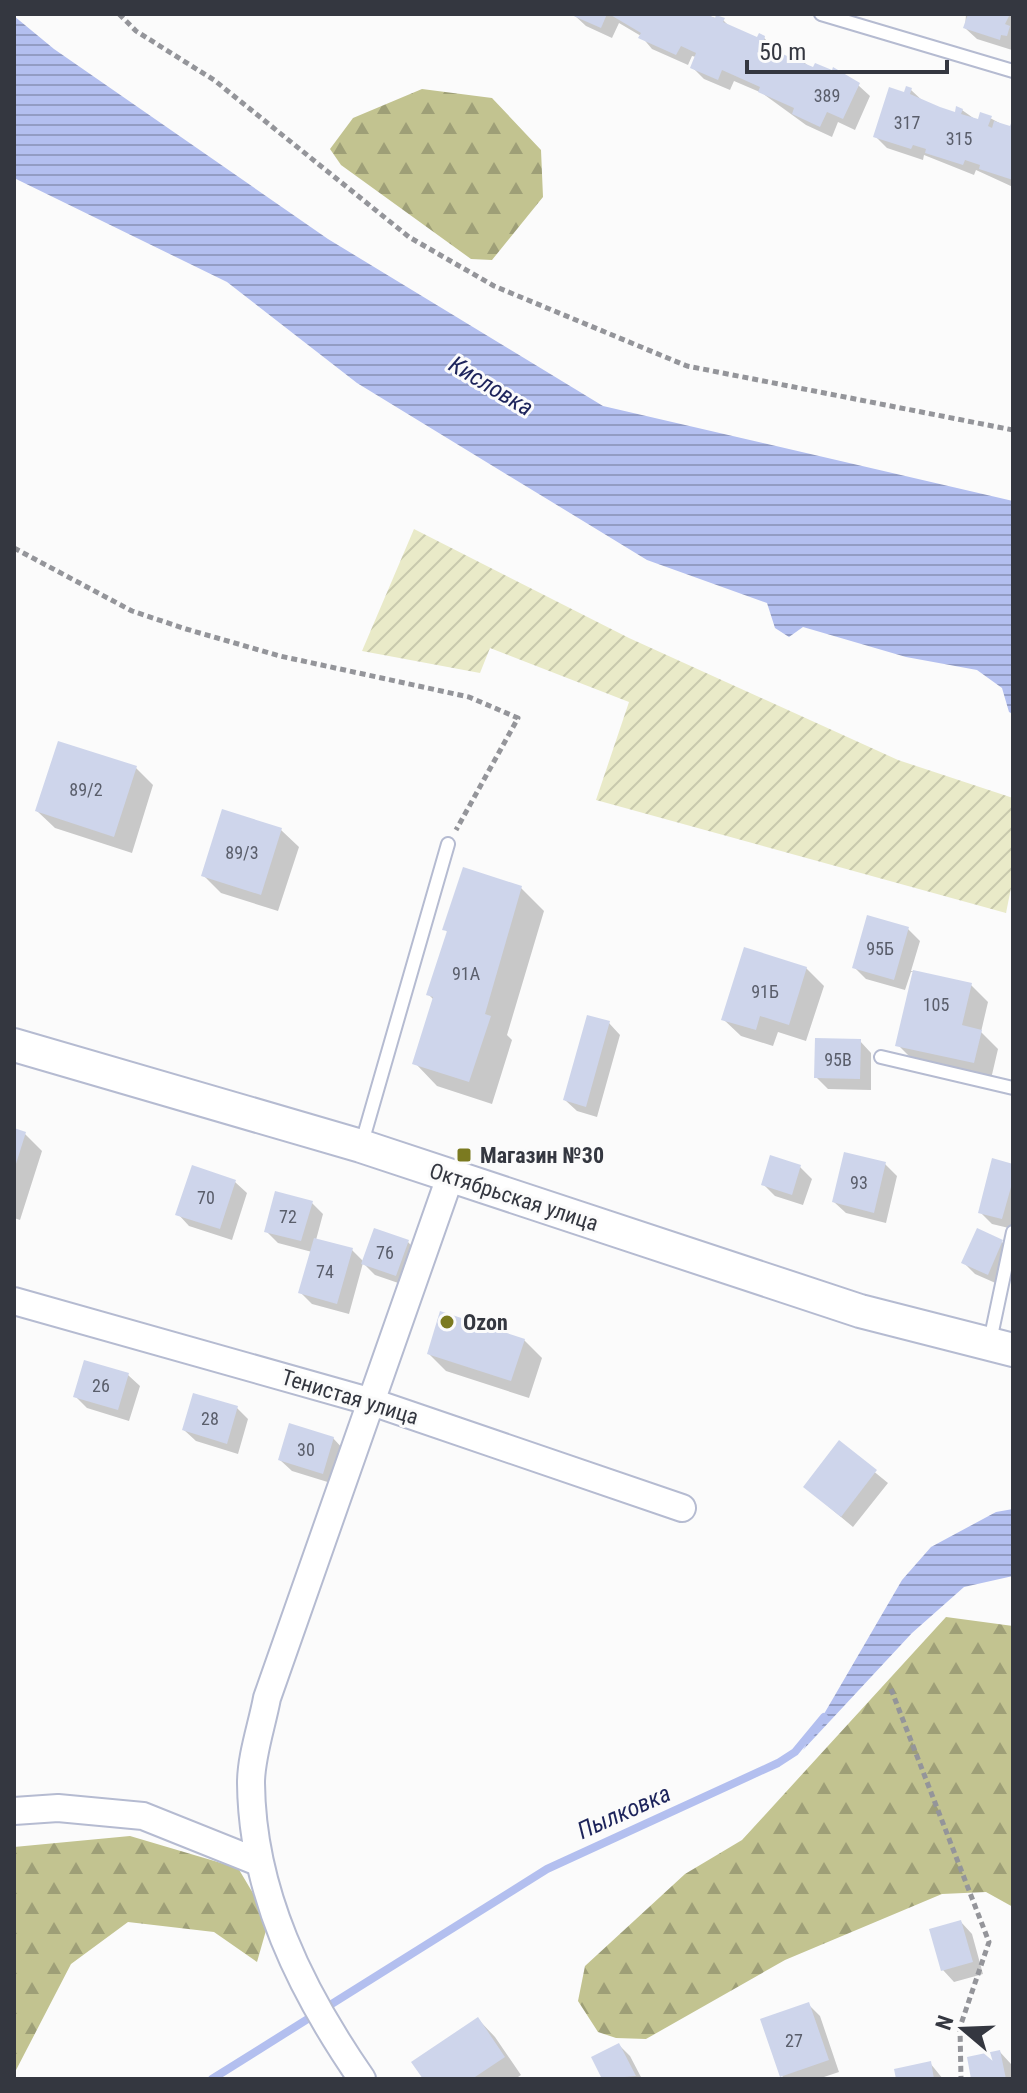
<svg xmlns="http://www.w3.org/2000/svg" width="1027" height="2093" font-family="'Roboto Condensed',sans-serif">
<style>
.forest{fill:url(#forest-firs)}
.garden{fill:url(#garden-furrows)}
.water{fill:url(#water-rules)}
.shadow{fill:#0003}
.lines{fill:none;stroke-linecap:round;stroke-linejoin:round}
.stream{stroke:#b3bfef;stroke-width:8}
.building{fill:#ced5eb}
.service-casing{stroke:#b5bbd1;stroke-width:16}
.minor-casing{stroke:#b5bbd1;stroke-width:30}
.tertiary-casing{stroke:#b5bbd1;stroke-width:36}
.path{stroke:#94959a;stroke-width:5;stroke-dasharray:6 4;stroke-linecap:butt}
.service{stroke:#fff;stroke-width:12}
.minor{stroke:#fff;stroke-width:26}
.tertiary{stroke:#fff;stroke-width:32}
.poi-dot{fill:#7b7a20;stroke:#fbfbfb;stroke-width:3}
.labels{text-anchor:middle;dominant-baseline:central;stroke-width:6;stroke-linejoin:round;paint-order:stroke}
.number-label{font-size:18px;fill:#5a5e6b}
.poi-label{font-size:22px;font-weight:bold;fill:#343740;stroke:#fbfbfb;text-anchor:start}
.street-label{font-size:22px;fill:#343740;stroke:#fbfbfb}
.water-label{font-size:24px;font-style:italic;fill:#1d245b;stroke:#fbfbfb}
</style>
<defs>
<pattern id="forest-firs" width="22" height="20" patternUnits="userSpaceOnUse" patternTransform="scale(2)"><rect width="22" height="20" fill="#c2c390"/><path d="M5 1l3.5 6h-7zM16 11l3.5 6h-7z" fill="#9e9f77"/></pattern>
<pattern id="garden-furrows" width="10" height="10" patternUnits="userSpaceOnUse" patternTransform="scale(2)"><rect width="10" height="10" fill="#e9eac8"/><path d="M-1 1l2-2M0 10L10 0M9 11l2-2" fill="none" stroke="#c8c9ad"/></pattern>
<pattern id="water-rules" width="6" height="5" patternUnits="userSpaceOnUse" patternTransform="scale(2)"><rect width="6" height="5" fill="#b3bfef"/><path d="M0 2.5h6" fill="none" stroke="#929cc3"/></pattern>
</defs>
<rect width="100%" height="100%" fill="#fbfbfb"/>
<path class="forest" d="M422,89L492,98L541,150L543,197L492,260L471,259L341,165L330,149L353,118Z
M946,1617L1013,1626V1907L986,1892L942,1894L785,1960L646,2039L616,2038L598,2032L578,2001L585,1966L685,1874L742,1840Z
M130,1836L238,1868L269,1920L257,1962L214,1932L128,1922L71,1964L14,2074V1847Z"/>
<path class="garden" d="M414,529L629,638L898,760L1013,798V878L1006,913L596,800L629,702L490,648L480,673L362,651Z"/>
<path class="water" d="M14,16L54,49L328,239L603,406L1013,501V714L1009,712L1002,688L977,670L906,657L803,627L789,637L775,628L767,603L647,560L357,383L227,282L14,178Z
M1013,1509V1576L964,1587L912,1633L803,1750L902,1580L931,1547L996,1512Z"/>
<path class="shadow" d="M573,14H701L723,20L731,28L758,40L764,38L785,57L792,60L800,58L810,68L858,85L870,96L855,130L838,122L832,137L806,125L762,93L734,81L730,90L704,79L692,67L696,57L692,56L688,65L652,49L641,36L619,23L612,38L586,26Z
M966,14H1013L1012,50L977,39L965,28Z
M911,90L924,102L956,115L962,110L979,122L990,118L1011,129L1013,124V187L976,170L974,175L924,155L923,160L887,148L876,137Z
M136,768L153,785L132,853L55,828L37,811Z
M281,830L299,847L278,911L221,893L203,875Z
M521,888L544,911L507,1035L512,1040L492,1104L437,1086L415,1063L434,1000L429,995L448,933L445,929Z
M908,929L920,941L911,971L971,985L988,1002L981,1032L998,1049L991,1079L915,1062L898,1045L914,972H911L905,990L866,979L854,967Z
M806,968L824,986L806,1041L778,1032L773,1046L741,1036L723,1019Z
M609,1023L620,1035L597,1117L577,1111L565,1100Z
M860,1041L871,1053V1090L828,1089L816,1077Z
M14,1131L25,1134L42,1151L20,1220L14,1218Z
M885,1164L897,1176L886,1223L846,1213L834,1202Z
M1013,1166V1229L992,1224L980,1212Z
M800,1167L812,1179L803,1205L775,1196L763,1184Z
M235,1182L247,1193L232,1240L189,1226L178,1214Z
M312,1203L323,1214L316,1240L352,1250L364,1262L408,1242L419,1254L407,1286L375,1275L363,1263L349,1314L312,1304L301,1293L312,1252L278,1243L266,1231Z
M1002,1242L1013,1253L1000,1285L975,1274L963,1262Z
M524,1340L542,1358L529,1398L446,1371L429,1354Z
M128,1375L140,1386L129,1421L87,1408L75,1396Z
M237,1408L248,1419L238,1454L196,1441L184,1430Z
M333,1438L344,1450L334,1484L292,1471L280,1460Z
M839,1443L888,1483L853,1527L805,1487Z
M961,1922L972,1934L983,1974L954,1982L943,1970Z
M808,2004L820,2016L839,2072L818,2079H785L782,2076Z
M478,2019L495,2037L521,2075L515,2079H425Z
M619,2045L630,2056L642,2079H605L594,2058Z
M1000,2052L1011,2064L1013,2079H973Z
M930,2063L943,2079H898Z"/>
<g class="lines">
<path class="stream" d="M212,2079L547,1869L778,1763L795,1752L824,1717"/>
</g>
<path class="building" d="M569,14H607L601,28Z
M609,14H706L715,18L716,15L725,18L723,22L757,37L759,33L765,36L764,41L778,47L777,51L791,58L794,53L801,56L799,61L813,67L815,63L832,70L833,67L860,83L843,119L827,112L820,127L792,114L794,108L758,92L760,87L722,70L718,80L690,68L696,53L681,46L676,55L638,38L641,33Z
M968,14H1010L1005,24L1010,26L1007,36L1001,35L1000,40L963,28Z
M906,86L912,88L910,94L940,107L955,112L956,106L963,109L961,114L978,119L980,112L992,116L988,126L992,128L994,121L1010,126L1013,118V180L979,169L980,165L965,160L963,165L925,153L926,149L913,145L911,149L873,137L889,87L904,92Z
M58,741L137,766L114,837L35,811Z
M222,809L282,828L261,895L201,876Z
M463,867L522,886L485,1014L491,1016L469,1082L412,1064L433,997L426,995L447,931L442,930Z
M867,915L909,927L894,980L852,968Z
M744,947L807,967L789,1025L760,1016L756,1030L721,1020Z
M913,970L972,983L962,1025L982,1030L974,1063L895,1046Z
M587,1015L610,1021L586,1107L563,1100Z
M815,1038L861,1039L860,1079L814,1078Z
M14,1128L26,1132L15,1167L14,1166Z
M844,1152L886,1162L874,1213L832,1202Z
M770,1155L801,1165L792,1195L761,1185Z
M992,1158L1013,1164V1180L1002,1219L978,1213Z
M192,1165L236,1180L220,1229L175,1215Z
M275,1191L313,1201L301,1241L264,1232Z
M374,1228L409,1240L396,1276L361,1264Z
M977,1228L1003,1240L988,1275L961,1263Z
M314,1238L353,1248L337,1304L298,1293Z
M440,1311L525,1339L511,1381L427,1354Z
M84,1360L129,1373L118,1410L73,1397Z
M193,1393L238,1406L227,1444L182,1430Z
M289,1423L334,1437L323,1474L278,1460Z
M839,1440L877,1470L841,1517L803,1487Z
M961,1920L973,1962L941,1971L929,1929Z
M809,2002L829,2060L780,2077L760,2019Z
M478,2017L505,2057L472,2079H423L411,2062Z
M619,2043L636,2076L602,2079L591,2057Z
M1000,2050L1006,2079H971L967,2057Z
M931,2061L934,2079H896L894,2069Z"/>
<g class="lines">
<defs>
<path id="service" d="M821,14L1013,71
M881,1057L1013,1088
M361,1146L448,844
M990,1341L1013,1232"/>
<path id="minor" d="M14,1301L372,1402L682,1508
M14,1811L58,1808L143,1816L258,1862
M362,2079C301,1991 252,1892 251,1783C251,1756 262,1725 267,1698L450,1177"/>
<path id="tertiary" d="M14,1045L361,1146L860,1311L1013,1350"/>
</defs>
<use href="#service" class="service-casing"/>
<use href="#minor" class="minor-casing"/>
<use href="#tertiary" class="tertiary-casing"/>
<path class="path" d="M119,14L136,31L214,80L409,237L494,286L687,366L1013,430
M14,548L132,611L186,629L280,656L469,697L518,718L456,830
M891,1689L989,1942L960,2027L961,2079"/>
<use href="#service" class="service"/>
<use href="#minor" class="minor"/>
<use href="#tertiary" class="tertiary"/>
</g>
<g class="poi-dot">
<rect x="456" y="1147" width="16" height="16" rx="4"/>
<circle cx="447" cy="1322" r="8"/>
</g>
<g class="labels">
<g class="number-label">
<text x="827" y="95">389</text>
<text x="907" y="122">317</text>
<text x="959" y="138">315</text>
<text x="86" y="789">89/2</text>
<text x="242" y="852">89/3</text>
<text x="880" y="948">95Б</text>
<text x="466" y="973">91А</text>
<text x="765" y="991">91Б</text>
<text x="936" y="1004">105</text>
<text x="838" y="1059">95В</text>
<text x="859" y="1182">93</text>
<text x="206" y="1197">70</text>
<text x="288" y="1216">72</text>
<text x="385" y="1252">76</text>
<text x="325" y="1271">74</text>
<text x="101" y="1385">26</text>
<text x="210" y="1418">28</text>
<text x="306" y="1449">30</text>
<text x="794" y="2040">27</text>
</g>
<g class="poi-label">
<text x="480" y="1155">Магазин №30</text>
<text x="463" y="1322">Ozon</text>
</g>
<g class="street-label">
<text transform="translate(514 1197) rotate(18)">Октябрьская улица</text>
<text transform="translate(350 1397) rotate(17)">Тенистая улица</text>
</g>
<g class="water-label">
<text transform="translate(491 386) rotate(31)">Кисловка</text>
<text transform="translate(624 1812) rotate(-24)">Пылковка</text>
</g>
</g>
<rect width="1027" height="2093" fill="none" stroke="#343740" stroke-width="32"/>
<g transform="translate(963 2029) rotate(289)" stroke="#fbfbfb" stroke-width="6" paint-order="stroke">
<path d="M0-6L14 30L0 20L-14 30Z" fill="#343740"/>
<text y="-12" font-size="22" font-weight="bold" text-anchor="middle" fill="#343740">N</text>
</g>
<path d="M747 60v12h200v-12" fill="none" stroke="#343740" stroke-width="4"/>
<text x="759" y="60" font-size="24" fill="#343740" stroke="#fbfbfb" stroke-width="6" paint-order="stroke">50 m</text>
</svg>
